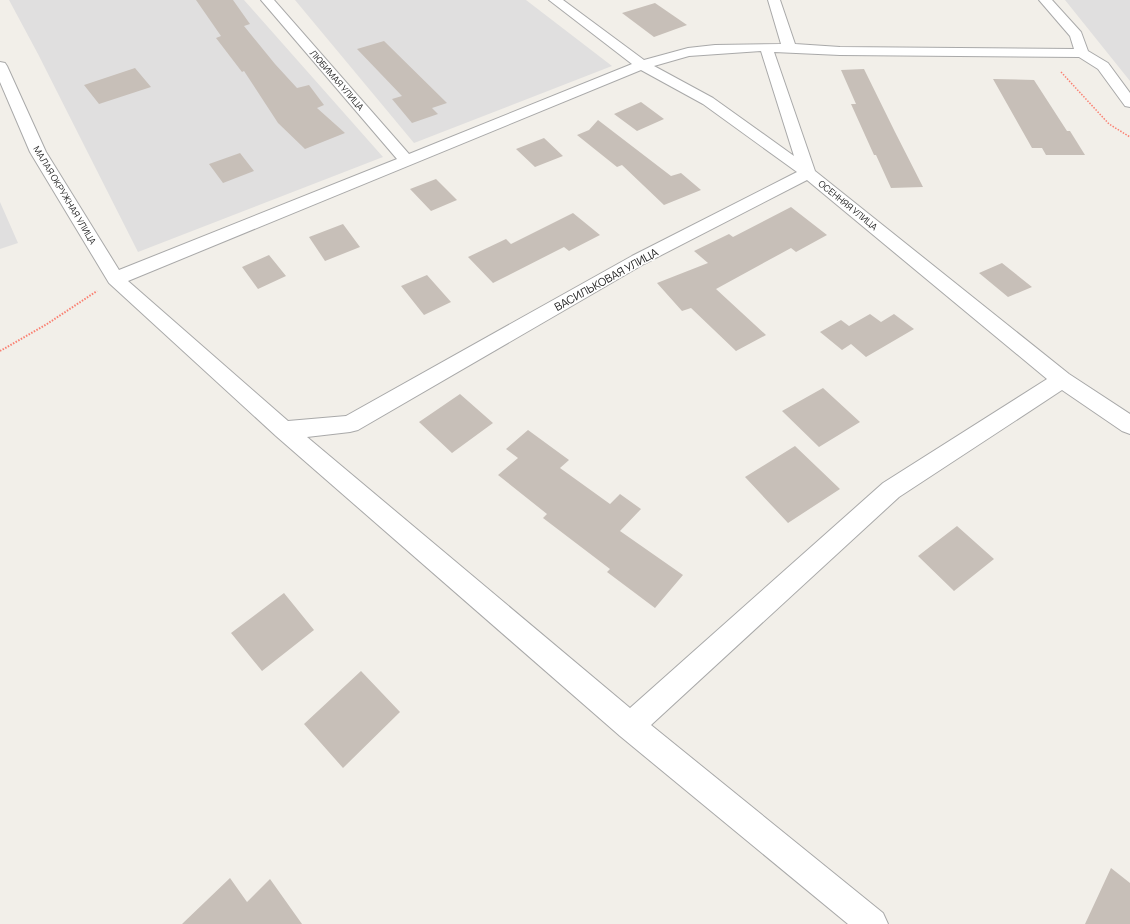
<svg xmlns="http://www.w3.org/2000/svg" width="1130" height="924" font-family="Manrope,sans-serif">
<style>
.residential{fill:#e0dfdf}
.building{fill:#c7bfb8}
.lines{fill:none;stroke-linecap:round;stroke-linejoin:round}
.minor-casing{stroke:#a9a9a9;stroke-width:2}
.path-far1{stroke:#fa8072;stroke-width:1.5;stroke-dasharray:1.5 1.5;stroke-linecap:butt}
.path{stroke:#fa8072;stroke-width:2;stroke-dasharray:1.5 1.5;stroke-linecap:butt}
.minor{fill:#fff;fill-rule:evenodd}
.labels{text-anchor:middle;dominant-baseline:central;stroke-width:3;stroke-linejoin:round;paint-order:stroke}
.far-street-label{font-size:9px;fill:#222;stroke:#fff}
.street-label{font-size:11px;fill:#222;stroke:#fff}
</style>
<rect width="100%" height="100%" fill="#f2efe9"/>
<path class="residential" d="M9,0H244L383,157L138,252L38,54Z
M295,0H526L612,66L414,143Z
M1065,0H1130V81Z
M0,202L18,243L0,249Z"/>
<path class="building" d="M196,0H233L250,24L244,26L275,64L297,88L309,85L324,105L317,108L345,133L305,149L278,123L244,71L242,72L216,38L221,36Z
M655,3L687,25L654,37L622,13Z
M384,41L447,103L432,108L438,114L412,123L392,99L402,96L357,49Z
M135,68L151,87L99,104L84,85Z
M864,69L895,132L923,187L891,188L876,155H874L851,104H856L841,70Z
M993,79L1034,80L1067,131H1070L1085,155H1046L1042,148H1032Z
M641,102L664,119L637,131L614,114Z
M598,120L671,176L681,173L701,190L664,205L622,165L617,167L577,135L589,130Z
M544,138L563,156L535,167L516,149Z
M240,153L254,171L223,183L209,164Z
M436,179L457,200L431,211L410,189Z
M791,207L827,235L796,252L791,248L716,289L766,335L736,351L691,308L682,311L657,283L708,263L694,251L729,234L733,237Z
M573,213L600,235L569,251L564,247L493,283L468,257L506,239L511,244Z
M343,224L360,247L325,261L309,237Z
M269,255L286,276L258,289L242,267Z
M1002,263L1032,287L1008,297L979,273Z
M427,275L451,302L424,315L401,286Z
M870,314L881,322L894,314L914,329L866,357L851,344L842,350L820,332L841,320L849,326Z
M823,388L860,422L819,447L782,411Z
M460,394L493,423L452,453L419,422Z
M528,430L569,460L560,468L610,504L620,494L641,509L620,531L683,575L655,608L607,572L610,569L543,518L547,514L498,475L518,458L506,449Z
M795,446L840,489L788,523L745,477Z
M957,526L994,559L954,591L918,556Z
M284,593L314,630L262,671L231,633Z
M361,671L400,712L343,768L304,724Z
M1111,868L1130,883V924H1085Z
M230,878L247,902L270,879L302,924H182Z"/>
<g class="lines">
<defs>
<path id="minor" d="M261,0H274L409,154L632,64L549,0H563L644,60L688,48L715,45L781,44L768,0H780L795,44L840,47L1074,49L1070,36L1039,0H1052L1081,32L1088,51L1108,63L1130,93V107L1125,106L1098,69L1079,57L840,55L774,52L815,171L1069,374L1130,414V434L1122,431L1062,390L899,497L651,725L883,913L888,924H848L620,736L276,436L109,283L30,152L0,82V62L5,63L7,66L46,152L119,270L397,159ZM761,51L794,156L713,98L654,66L689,56ZM641,70L703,104L797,172L632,256L346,416L288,421L128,281ZM807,180L1047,379L883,483L630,708L307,437L350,432L358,430L644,264Z"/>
</defs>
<use href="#minor" class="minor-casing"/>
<path class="path-far1" d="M1061,72L1109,124L1130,137"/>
<path class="path" d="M0,351L47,324L97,291"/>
<use href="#minor" class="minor"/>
</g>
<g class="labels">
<g class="far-street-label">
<text transform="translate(337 80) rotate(49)">ЛЮБИМАЯ УЛИЦА</text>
<text transform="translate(65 195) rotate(59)">МАЛАЯ ОКРУЖНАЯ УЛИЦА</text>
<text transform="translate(848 205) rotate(39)">ОСЕННЯЯ УЛИЦА</text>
</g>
<g class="street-label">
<text transform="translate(606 279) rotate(-29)">ВАСИЛЬКОВАЯ УЛИЦА</text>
</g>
</g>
</svg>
